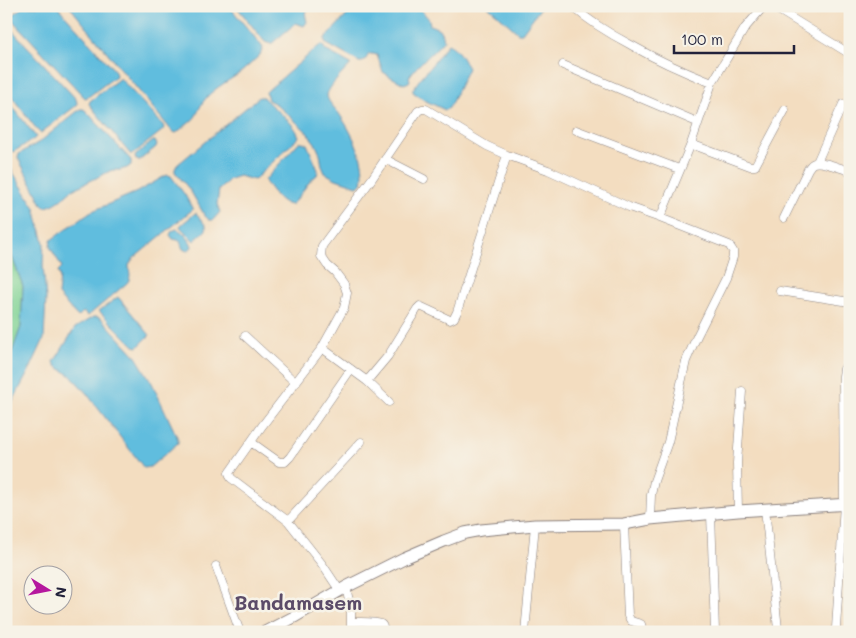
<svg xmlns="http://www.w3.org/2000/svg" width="856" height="638" font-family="Mali,sans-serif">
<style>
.green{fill:#80d394;stroke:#517a68}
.water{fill:#60bdde;stroke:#41708c}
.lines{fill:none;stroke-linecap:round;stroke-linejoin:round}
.street-casing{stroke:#8a807e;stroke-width:9}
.secondary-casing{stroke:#8a807e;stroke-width:13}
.street{stroke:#fff;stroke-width:8}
.secondary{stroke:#fff;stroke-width:11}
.labels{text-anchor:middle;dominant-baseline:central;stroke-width:5;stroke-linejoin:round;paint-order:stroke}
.quarter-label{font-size:20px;font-weight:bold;fill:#5b4b68;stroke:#f7f3e8}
</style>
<rect width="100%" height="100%" fill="#f7f3e8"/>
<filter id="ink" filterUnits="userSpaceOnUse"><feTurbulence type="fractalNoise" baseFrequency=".02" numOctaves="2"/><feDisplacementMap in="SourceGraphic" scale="10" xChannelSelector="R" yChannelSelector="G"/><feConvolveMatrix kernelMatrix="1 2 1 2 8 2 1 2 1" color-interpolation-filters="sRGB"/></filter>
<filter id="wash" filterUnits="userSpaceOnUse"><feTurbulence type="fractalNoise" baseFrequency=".0096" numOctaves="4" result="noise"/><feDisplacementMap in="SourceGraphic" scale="20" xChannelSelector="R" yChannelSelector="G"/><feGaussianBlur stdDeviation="1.12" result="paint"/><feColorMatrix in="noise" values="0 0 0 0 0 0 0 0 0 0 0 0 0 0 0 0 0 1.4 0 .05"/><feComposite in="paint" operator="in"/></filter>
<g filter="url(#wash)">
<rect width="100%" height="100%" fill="#f3ddc0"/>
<path class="green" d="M6,248L11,254L23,286L21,327L6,369V347L11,333L12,313L11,297L6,292Z"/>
<path class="water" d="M24,6H57L115,71L116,76L88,97L85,98L14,22L12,18L14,14Z
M69,6H229L261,45L263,48L260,55C253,61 245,70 237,75C225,83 211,90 203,102C195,115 199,116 185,126C181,128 180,131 176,133L172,131Z
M236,6H311C304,14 305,13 307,22L304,26L296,23L271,44L265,42Z
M356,6H417L429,19L430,25L439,29L443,36L444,40C434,53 418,63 409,77L410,80L409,82L404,84L391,77L383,72L377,55L373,54H369C366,58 365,63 359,62L325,43V38Z
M488,6H542L522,33H518Z
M13,31L76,99L77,103V105L42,132L40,133L38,131L6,89V35L11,32Z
M448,44C458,48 463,60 468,68L449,108L445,110L424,100L413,92V89C421,76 432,66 441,53C444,50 445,47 448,44Z
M321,45L324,47L325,50L351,64C345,71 328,87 327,95C327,102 337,110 340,115C352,133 367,161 362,183L357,186L336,179L325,173L322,166L320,154L315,143L305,130L276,104L268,100L266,92L268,90L319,46Z
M120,78L163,125L164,128L163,130L133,154H130L89,104L90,101Z
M259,97H263C273,109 295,122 299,137L254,180L239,176L230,179L219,190L217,204L220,212L213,220H209L205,216L190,190L175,172V169L177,165Z
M6,98L36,137L34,139L13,152L11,151L6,143Z
M80,109H83L85,110L131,160V165L127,168L120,170H112L70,191C64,198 54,206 45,207L43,206L18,158L19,154L41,141Z
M153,141H155L157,144L156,147L140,160H136L135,157L136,155Z
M299,142H303L307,144L318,170L317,175C306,183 301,196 291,205C280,204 273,191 266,183L265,180Z
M6,161L35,208L44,243L43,266L46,298L44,339L31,367L6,414V369L21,327L23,286L11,254L6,248Z
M168,175L171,176L185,195L192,208V210L134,258L129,265C129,272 132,277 127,283L88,316L83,312L78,317L58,295L60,277L58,271L62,267L50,247L51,240L90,212L137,192L165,176Z
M196,213L206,226V230L194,241L180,227L181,225L194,214Z
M177,229C183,232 191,240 192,247L187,251L183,249C179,241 183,241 173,239L170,235L172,231Z
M6,292L11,297L12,313L11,333L6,347Z
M118,297L149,334L150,335L138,347L134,346L99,311C105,306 112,302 118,297Z
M93,317H98L102,319L135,355L152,383L178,439V443L150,467L144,468L84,390L70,375L56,366L54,362L75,328Z"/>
</g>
<g filter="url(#ink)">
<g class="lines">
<defs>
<path id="street" d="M572,6C590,22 610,34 631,45C657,60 684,72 712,83
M772,6L850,54
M563,65L697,122
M576,130L679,169
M691,144L750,166H755L785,110
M385,159L424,179
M817,162L843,104
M784,218L808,169C810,166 811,164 814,163C822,160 842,169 850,171
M780,291L850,302
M245,336L296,383
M322,348L367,381L388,356L417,309L420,306L450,320L454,318L457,312L507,155
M367,381L389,402
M251,442L279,462H285L290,457L351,369
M765,509L778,629
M738,511L737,463L742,391
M711,514L715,632
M650,519L651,495L654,481L668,442L686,361L697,336L726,278L733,257V251L729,245L660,218L691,144L712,83L745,28L764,6
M288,521L361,442
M624,524L628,616L631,621L641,624L643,632
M216,566L240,632
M346,587L351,610V632
M340,591L322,564L288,521L231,478L229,473L262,426L322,348L344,308L347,293L344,284L335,272L327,265L321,256L322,246L371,180L418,111L422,109H426L487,146L507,155L548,170L629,207L660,218
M351,622C358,622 376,621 381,624C384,626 383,628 383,632
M836,628L844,504L843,376L844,369L850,361
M525,632L535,525"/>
<path id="secondary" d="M265,632L296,616L346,587L404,558L444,541L465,533L481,530L535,525L624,524L650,519L738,511L850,504"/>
</defs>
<use href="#street" class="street-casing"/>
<use href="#secondary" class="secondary-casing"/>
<use href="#street" class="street"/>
<use href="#secondary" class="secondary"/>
</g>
</g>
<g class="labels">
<g class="quarter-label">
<text x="298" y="602">Bandamasem</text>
</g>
</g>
<rect width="856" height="638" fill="none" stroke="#f7f3e8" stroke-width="25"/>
<g transform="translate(48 590) rotate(100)"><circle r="24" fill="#f7f3e8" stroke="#a29fa3"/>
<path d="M0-4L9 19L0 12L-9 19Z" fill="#b5179e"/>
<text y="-8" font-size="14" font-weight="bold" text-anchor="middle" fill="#22223b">N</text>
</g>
<path d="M674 45v8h120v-8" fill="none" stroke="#22223b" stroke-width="2.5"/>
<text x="681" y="45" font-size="15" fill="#22223b" stroke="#f7f3e8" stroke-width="4" paint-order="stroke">100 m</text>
</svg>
